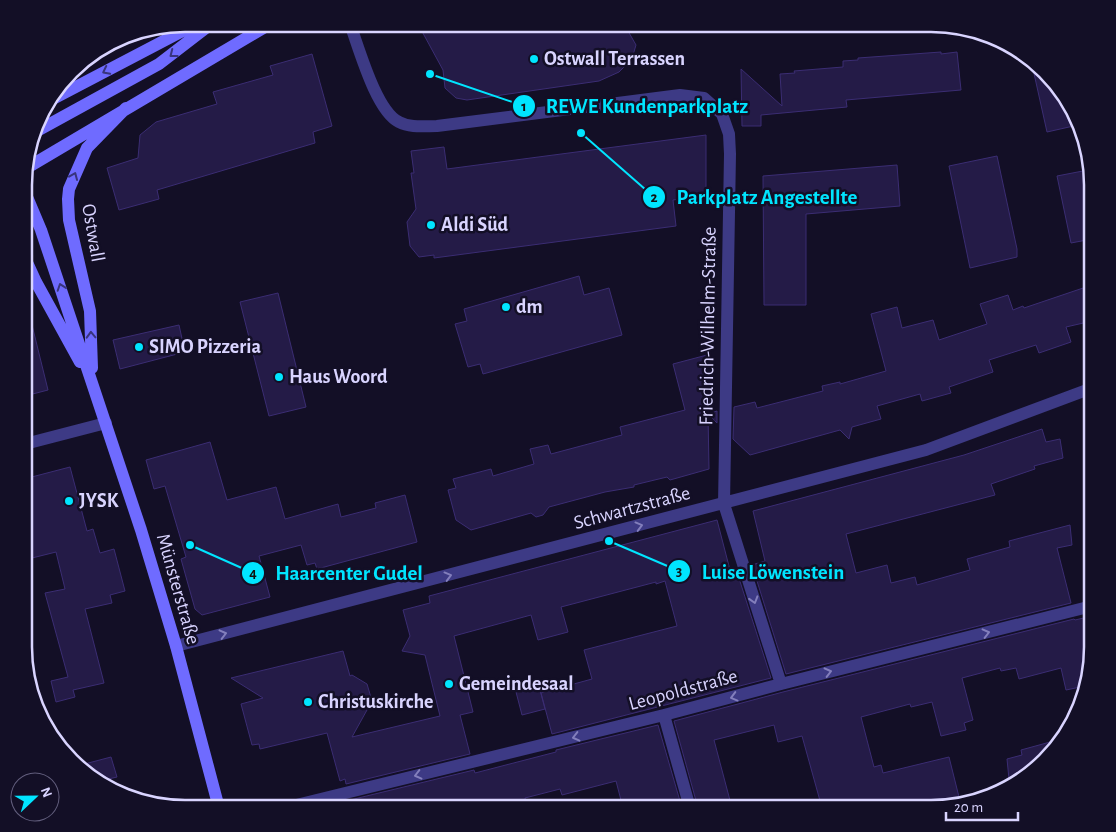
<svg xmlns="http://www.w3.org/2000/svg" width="1116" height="832" font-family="'Alegreya Sans',sans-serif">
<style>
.building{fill:#241b47;stroke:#3b2d73}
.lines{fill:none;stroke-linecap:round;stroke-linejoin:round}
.street{stroke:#3d3a85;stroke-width:12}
.secondary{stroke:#6f6bff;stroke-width:12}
.oneway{stroke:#38347d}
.oneway2{stroke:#837fbc}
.poi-dot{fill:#00e5ff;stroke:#130f26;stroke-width:2}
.labels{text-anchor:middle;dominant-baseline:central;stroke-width:5;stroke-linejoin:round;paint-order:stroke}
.poi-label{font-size:20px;font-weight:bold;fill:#d9d4ff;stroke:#130f26;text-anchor:start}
.street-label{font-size:20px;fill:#d9d4ff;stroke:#130f26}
.rim{fill:none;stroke:#d9d4ff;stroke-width:2.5}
.leader{fill:none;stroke:#00e5ff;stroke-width:2}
.callout-dot{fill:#00e5ff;stroke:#130f26;stroke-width:2}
.mark-label{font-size:15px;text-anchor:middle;font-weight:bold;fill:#111}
.callout-label{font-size:21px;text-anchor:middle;font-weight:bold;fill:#00e5ff;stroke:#130f26;stroke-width:5;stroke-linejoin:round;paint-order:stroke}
</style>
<rect width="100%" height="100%" fill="#130f26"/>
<path class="building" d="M418,24H624L636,45L633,55L627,64L619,72L599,81L467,100L456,98L445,88L443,70Z
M941,52V54L957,52L961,90L846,100L847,107L761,115V126H742L741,69L782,106L780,74L795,73L794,71L843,67V61L858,60V58Z
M312,54L332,126L313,132L315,143L157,190L159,199L119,210L107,168L138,158L140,135L156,122L217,104L213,92L273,75L270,66Z
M1031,60L1037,64L1076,114L1078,125L1047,132Z
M706,135V195L673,200L676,226L434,258V255L419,257L410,246L407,222L416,209L411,173H414L411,151L444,147L447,169Z
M997,156L1017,249V257L970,268L949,166Z
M897,165L900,206L806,214V305H764L763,176Z
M1088,170L1092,186V239L1071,243L1057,176Z
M579,276L584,295L609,288L622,335L483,374L480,364L468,367L455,324L467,321L464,309Z
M1092,285V321L1066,327L1071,342L1039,353L1036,345L989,360L993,372L949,387L951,393L922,401L920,394L877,406L881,419L852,427L849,439L840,430L750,455L733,439L734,407L755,402L757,408L823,391L822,386L840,382V384L886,371L871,314L897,307L902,328L933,320L939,340L987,324L980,304L1008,295L1013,310L1023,306L1024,308Z
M278,293L306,407L269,416L240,302Z
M32,325L48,390L25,396V326Z
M179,325L185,352L120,369L113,340Z
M707,355L708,414L717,411V423L708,414L709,469L670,480L667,477L634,485V487L605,492L549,507L543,515L536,517L531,513L471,530L456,520L448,490L456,488L453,479L491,469L493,476L534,464L530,449L548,445L551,454L622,435L620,427L685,410L673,364Z
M1042,429L1046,442L1060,439L1063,458L1034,466L1035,469L991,484L995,495L846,534L856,573L887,565L891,583L915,577L917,585L970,570L967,559L1010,547L1009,541L1070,525L1072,545L1057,548L1071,603L786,674L752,565L765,561L753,511L964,455Z
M210,442L227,500L276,487L285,519L338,504L341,517L376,508L375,503L405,495L417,542L317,569L315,563L307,565L301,545L259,556L270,597L202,615L195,609L186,577L181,559L186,557L165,486L154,489L146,460Z
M70,467L87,531L93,529L100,553L114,549L125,591L110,595L112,603L85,609L104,683L73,690L75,697L56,702L51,681L68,677L45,593L65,589L56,552L24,560V479Z
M717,520L730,570L736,569L771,678L552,734L541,693L592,679L584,650L677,626L665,581L656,584V582L561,607L568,632L538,640L531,615L454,636L473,712L460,715L470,754L346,784L345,779L340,781L327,733L260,749L259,744L252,745L241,704L263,698L231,678L343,651L350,676L352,675L367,684L372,701L352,737L440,716L425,655L402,651L410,636L403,610L430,603L429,596Z
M1092,616V657L1085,686L1066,690L1061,668L1019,679L1016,668L1001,671L1000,668L962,678L973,720L964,723L966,730L941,736L932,702L911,707L910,704L861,717L874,767L881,765L883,773L949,757L960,801L930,808H822L802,736L778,742L774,725L714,740L732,808H698L674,721L783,692L1074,619L1075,620Z
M539,686L545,709L522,715L516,692Z
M658,725L682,808H623L616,781L562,795L560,789L525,798L527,808H492L490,800L457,808H352L350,800L474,770L475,773L556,752V750Z
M1061,739L1052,753L1022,776L1009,779L1007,759L1022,755L1021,750Z
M111,757L117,777L100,781L77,766Z"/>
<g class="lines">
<path class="street" d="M350,24C359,48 376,111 399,122C410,128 424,126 437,126L680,95L704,98L722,114L729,134L730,154L724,504L781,684
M25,444L106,423
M176,646L926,450L1092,388
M664,715L690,808
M284,808L664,715L781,684L1092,606"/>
<path class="secondary" d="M49,101L196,24
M37,131L159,64L211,24
M25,169L270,24
M25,192L41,230L141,530L176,646L219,808
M25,258L36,282L80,362
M92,368L90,311L69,220L68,199L69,189L87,148L126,108"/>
</g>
<defs><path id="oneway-chevron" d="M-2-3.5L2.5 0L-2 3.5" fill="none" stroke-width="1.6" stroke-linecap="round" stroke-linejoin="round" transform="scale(1.25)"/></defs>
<g class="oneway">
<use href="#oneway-chevron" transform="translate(173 54) rotate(142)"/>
<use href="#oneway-chevron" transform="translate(106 71) rotate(153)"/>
<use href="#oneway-chevron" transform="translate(74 176) rotate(-67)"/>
<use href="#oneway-chevron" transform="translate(61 287) rotate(-109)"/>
<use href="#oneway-chevron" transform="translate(91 335) rotate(-92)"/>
</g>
<g class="oneway2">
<use href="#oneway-chevron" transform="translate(639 526) rotate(-15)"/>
<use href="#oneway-chevron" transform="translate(448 576) rotate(-15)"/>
<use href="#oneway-chevron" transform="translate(754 600) rotate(73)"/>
<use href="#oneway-chevron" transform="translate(986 633) rotate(-14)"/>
<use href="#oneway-chevron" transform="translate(223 634) rotate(-14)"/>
<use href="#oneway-chevron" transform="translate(828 672) rotate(-14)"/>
<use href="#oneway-chevron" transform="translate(734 697) rotate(165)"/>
<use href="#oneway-chevron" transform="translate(576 737) rotate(166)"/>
<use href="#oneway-chevron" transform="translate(418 775) rotate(166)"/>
</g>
<g class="poi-dot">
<circle cx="534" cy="59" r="5"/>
<circle cx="431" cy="225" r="5"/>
<circle cx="506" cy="307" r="5"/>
<circle cx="139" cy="347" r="5"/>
<circle cx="279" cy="377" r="5"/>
<circle cx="69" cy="501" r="5"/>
<circle cx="449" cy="684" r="5"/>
<circle cx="308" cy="702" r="5"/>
</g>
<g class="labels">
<g class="poi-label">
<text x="544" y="59">Ostwall Terrassen</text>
<text x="441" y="225">Aldi Süd</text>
<text x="516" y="307">dm</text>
<text x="149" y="347">SIMO Pizzeria</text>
<text x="289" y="377">Haus Woord</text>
<text x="79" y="501">JYSK</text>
<text x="459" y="684">Gemeindesaal</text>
<text x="318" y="702">Christuskirche</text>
</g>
<g class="street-label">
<text transform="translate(93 233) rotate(80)">Ostwall</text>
<text transform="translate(708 326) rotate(-89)">Friedrich-Wilhelm-Straße</text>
<text transform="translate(632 508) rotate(-15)">Schwartzstraße</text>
<text transform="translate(178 589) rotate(74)">Münsterstraße</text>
<text transform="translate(683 690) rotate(-15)">Leopoldstraße</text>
</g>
</g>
<path d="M0 0H1116V832H0ZM185 32H931A153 153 0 0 1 1084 185V647A153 153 0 0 1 931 800H185A153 153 0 0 1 32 647V185A153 153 0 0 1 185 32Z" fill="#130f26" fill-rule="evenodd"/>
<path class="rim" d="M185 32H931A153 153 0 0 1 1084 185V647A153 153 0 0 1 931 800H185A153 153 0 0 1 32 647V185A153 153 0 0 1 185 32Z"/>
<path class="leader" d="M430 74L524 106M581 133L654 197M609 541L679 571M190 545L253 573"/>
<g class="callout-dot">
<circle cx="430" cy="74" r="5"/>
<circle cx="581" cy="133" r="5"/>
<circle cx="609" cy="541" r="5"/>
<circle cx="190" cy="545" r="5"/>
<circle cx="524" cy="106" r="12"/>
<circle cx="654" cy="197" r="12"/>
<circle cx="679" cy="571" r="12"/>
<circle cx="253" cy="573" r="12"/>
</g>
<g class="mark-label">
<text x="524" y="111">1</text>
<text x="654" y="202">2</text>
<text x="679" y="576">3</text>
<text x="253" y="578">4</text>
</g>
<g class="callout-label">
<text x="647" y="113">REWE Kundenparkplatz</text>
<text x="767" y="204">Parkplatz Angestellte</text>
<text x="773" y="579">Luise Löwenstein</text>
<text x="349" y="580">Haarcenter Gudel</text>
</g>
<g transform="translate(35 797) rotate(68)"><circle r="24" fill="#130f26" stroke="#625e7d"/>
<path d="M0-4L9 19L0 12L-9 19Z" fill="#00e5ff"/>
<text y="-8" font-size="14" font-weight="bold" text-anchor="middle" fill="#d9d4ff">N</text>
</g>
<path d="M946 812v8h72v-8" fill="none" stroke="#d9d4ff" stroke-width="2.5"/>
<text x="954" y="812" font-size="15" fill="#d9d4ff" stroke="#130f26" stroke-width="4" paint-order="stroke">20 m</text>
</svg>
